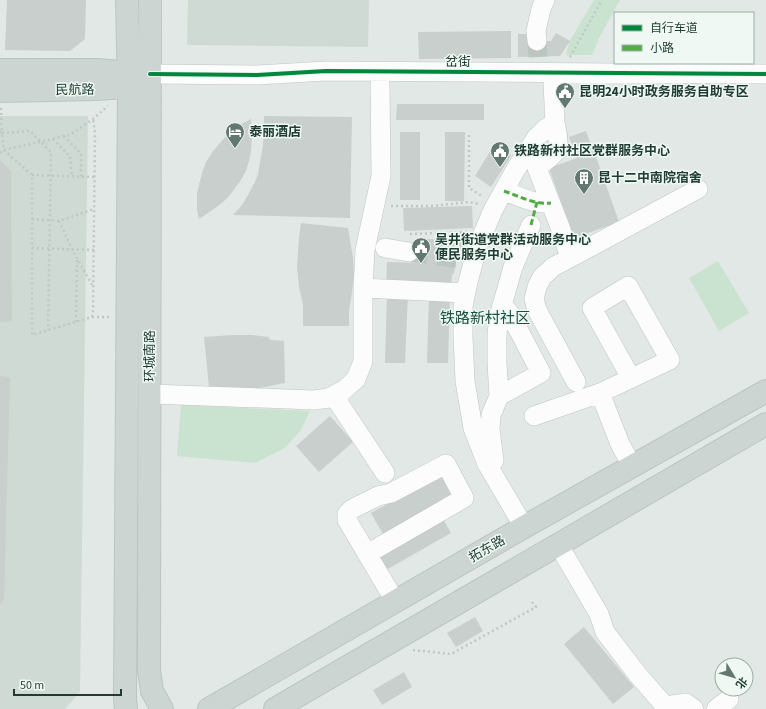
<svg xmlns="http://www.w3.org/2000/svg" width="766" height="709" font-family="'Source Sans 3','Noto Sans SC',sans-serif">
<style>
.built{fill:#cfdad5}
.green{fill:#cae3d0}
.building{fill:#c9cfcc}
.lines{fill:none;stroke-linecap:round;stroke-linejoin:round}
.minor-tunnel{stroke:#bbc6c1;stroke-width:19;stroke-dasharray:19 10;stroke-linecap:butt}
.minor-casing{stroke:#bfc5c2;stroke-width:20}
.major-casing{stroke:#bbc5c1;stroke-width:24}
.path{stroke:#bfc8c6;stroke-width:2.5;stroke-dasharray:2 3;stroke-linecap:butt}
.minor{stroke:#fbfcfb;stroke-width:19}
.major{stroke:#ccd5d2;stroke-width:22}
.quiet{stroke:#52ac45;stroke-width:3;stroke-dasharray:6 3;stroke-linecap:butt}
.cycleway-casing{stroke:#eff8f3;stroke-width:6}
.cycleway{stroke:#00873e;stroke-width:4}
.labels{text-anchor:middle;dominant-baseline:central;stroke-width:3;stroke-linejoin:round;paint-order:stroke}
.street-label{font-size:13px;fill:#1f3c33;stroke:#eff8f3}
.poi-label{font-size:13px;font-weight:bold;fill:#1f3c33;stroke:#eff8f3;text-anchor:start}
.quarter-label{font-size:15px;fill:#195040;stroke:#eff8f3}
</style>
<rect width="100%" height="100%" fill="#e2e8e5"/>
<path class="built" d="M188,0H369L368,47L187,45Z
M0,116H88L80,692L65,709H0Z"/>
<path class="green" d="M594,0H620L599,38L592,55H566L569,42Z
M718,261L749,313L719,331L689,278Z
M181,405L310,411L301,430L285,448L255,463L177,456Z"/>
<path class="building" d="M7,0H86L85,39L70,51L5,50Z
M511,31V58L419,59L418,32Z
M556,33L570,41L560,56L518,57V34H533V41H551Z
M397,104H484V120H396Z
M264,116L352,117L350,218L233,215L242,205L248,195L255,182L258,174L263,145Z
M251,119L252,135L251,152L249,161L246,171L241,180L229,196L223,202L211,211L199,219L197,210V193L202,173L206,162L213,151L228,134L241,124Z
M586,131L593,151L581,155L594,151L619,222L574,238L549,168L577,158L569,137Z
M400,132H420V200H400Z
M445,132H465L464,201H445Z
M494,145L511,156L491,187L475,176Z
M0,160L11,171L12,321L0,322Z
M472,206L473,228L404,231L403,208Z
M301,223L348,228L353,258L354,273L352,292L349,311V326H303V305L299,287L297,267L299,238Z
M423,239L467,240L458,254L456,260L454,274H452L451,287L386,286L387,262L423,263Z
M387,294H408L405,363H385Z
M429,295L450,296L448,363H427Z
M233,335H253L269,337L270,340L284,341L285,383L265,387L246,390L209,387L204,337Z
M0,376L10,377L4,599L0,605Z
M330,416L353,442L319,472L296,446Z
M446,471L459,494L384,536L371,513Z
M443,519L451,533L386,570L379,556Z
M475,617L483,631L456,647L447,633Z
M584,627L634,687L613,704L564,644Z
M404,672L412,687L382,705L373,690Z"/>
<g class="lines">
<path class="minor-tunnel" d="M537,41L538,57
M409,252L460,259"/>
<defs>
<path id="minor" d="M537,41L536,31L541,9L545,0
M150,74L257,75L326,71L766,74
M555,123C562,152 558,150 537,168L560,227L570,258
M504,191C519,196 535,205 551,203
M385,248L409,252
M363,288L465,293
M576,382L537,310L534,299L537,287L542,277L553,267L698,189
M600,393L620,444L632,466
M150,394L314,400L329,398L344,390L356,379L363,361V288L365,250L381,176L380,83
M334,396L385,473
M499,396L541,373L510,314L502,304
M534,416L600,393L670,360L628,286L592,308L631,378
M494,461L490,429L491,415L499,396L497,363V335L499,316L513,267L531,225
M524,527L487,464L473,428L465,381L463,336V307L467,286L477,248L493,210L516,169L536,138L545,129L555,123L553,84
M558,544L599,614L605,632L638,675L665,706L686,703L694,709
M367,554L464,498L446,464L391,493L378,496L352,509L347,514V520L395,601
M716,709L729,699"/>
<path id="major" d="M150,0L149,670L152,691L162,709
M0,70H97L143,74
M0,91L96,89L143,86
M126,709L125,698L129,87L127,0
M209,709L524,527L766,391
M275,709L766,424"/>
</defs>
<use href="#minor" class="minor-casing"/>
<use href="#major" class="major-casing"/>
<path class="path" d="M570,57L602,0
M1,108L2,133L30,131L51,152L48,330
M0,131L2,133L4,150L32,175V335L92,317L93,313L95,133L93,119
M469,135V188L482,196
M64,136L81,154V177
M53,139L70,156L72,176
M0,153L4,150L70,135L93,119L108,106
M32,175L95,177
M391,206H431L469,202L479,204
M32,219L59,221L94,209
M59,221L72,249L93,287
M410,234L467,232
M32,248L94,250
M92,317H111
M76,322L77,259
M413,650L451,654L536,607L532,602"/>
<use href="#minor" class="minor"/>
<use href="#major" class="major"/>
<path class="quiet" d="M504,191C519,196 535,205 551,203
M531,225L537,202"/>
<defs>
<path id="cycleway" d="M150,74L257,75L326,71L766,74"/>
</defs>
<use href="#cycleway" class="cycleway-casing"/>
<use href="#cycleway" class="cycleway"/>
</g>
<defs>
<symbol id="civic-pin" viewBox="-11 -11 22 30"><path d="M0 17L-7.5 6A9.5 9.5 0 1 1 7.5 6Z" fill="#637871" stroke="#eff8f3"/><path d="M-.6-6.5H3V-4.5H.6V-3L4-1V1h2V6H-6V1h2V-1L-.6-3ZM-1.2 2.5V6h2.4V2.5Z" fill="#fff"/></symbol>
<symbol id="hotel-pin" viewBox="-11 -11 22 30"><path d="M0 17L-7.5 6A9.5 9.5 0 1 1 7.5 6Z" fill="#637871" stroke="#eff8f3"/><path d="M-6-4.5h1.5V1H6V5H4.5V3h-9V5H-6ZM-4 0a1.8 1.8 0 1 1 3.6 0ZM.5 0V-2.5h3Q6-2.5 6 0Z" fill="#fff"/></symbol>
<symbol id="building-pin" viewBox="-11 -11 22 30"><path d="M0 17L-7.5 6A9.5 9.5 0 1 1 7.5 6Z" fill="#637871" stroke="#eff8f3"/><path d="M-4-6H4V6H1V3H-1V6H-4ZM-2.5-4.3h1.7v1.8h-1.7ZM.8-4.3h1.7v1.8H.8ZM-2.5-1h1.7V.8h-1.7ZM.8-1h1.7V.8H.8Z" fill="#fff"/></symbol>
</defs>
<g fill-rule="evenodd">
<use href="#civic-pin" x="554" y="81" width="22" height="30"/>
<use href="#hotel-pin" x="224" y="121" width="22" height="30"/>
<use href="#civic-pin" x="489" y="140" width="22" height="30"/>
<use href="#building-pin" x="573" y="167" width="22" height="30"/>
<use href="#civic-pin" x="410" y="236" width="22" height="30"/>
</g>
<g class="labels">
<g class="street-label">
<text x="458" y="62">岔街</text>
<text transform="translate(75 90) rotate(-1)">民航路</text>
<text transform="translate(150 356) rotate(-90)">环城南路</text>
<text transform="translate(487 549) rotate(-30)">拓东路</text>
</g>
<g class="poi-label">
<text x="579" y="92">昆明24小时政务服务自助专区</text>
<text x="249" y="132">泰丽酒店</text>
<text x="514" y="151">铁路新村社区党群服务中心</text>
<text x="598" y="178">昆十二中南院宿舍</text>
<text x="435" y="240">吴井街道党群活动服务中心<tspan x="435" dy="15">便民服务中心</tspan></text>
</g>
<g class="quarter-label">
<text x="485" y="318">铁路新村社区</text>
</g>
</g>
<rect x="614" y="12" width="140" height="52" fill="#eff8f3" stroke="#9cada6"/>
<rect x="622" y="25" width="20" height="6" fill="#00873e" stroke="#9cada6"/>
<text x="650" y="32" font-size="12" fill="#1f3c33">自行车道</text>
<rect x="622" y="45" width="20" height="6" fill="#52ac45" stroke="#9cada6"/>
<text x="650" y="52" font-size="12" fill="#1f3c33">小路</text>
<g transform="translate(734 677) rotate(128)"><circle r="19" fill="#eff8f3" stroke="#9cada6"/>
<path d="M0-3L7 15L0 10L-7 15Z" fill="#637871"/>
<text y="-6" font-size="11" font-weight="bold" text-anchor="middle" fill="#1f3c33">北</text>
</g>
<path d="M14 689v6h107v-6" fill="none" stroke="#1f3c33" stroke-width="2"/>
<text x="20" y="689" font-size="12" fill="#1f3c33" stroke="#eff8f3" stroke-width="3" paint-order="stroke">50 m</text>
</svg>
